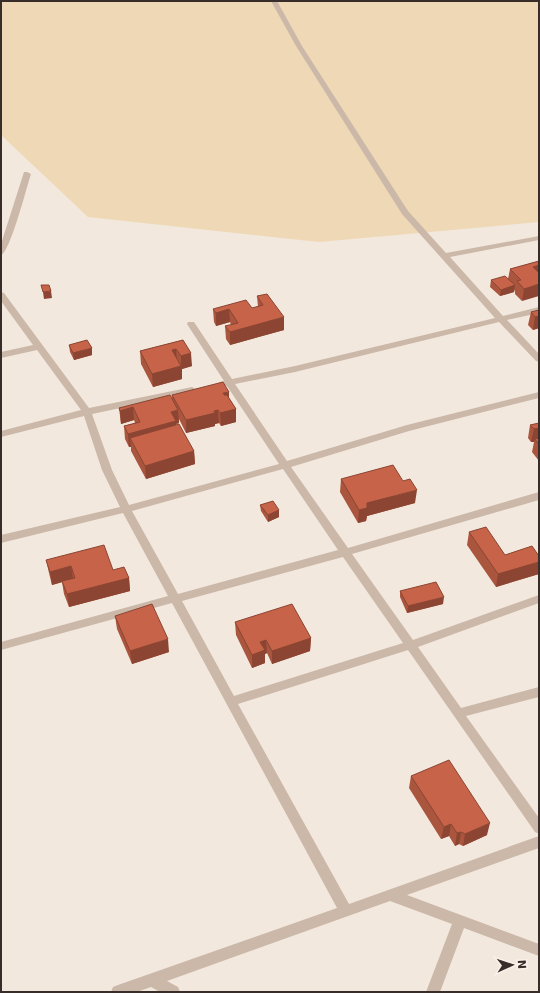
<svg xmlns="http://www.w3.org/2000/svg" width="540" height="993" font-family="'DejaVu Sans',sans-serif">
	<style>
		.sand { fill: #eed8b5 }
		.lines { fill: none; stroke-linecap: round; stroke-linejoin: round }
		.minor { fill: #cbb8a9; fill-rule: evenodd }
		.wall { fill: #aa553e }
		.shaded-wall { fill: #8b4532 }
		.building { fill: #c66348; stroke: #8b4532 }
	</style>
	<rect width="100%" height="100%" fill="#f3e8de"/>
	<path class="sand" d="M1,1H539V222L319,242L88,217L1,135Z"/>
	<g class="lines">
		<path class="minor" d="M271,1H277L302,46L408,211L446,253L539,236V240L450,257L503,316L539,307V313L507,320L539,354V362L536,361L499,322L295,372L235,384L287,461L407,425L539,392V398L409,431L291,467L348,548L539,492V500L352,554L413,640L539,595V603L418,647L461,708L539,687V697L466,716L539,818V834L535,832L408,650L238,704L349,904L539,836V848L407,895L539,944V956L464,928L440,992H426L452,924L390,901L167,981L178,987L180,992H160L151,987L137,992H111L113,987L118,985L337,908L172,603L1,650V642L168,596L123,513L1,543V535L120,507L102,470L84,416L1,437V431L81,410L37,350L1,358V352L33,345L1,301V292L4,293L89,408L192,387L197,390L192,393L92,414L112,470L129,505L279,464L227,386H220L218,384L220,382L224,381L187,324L188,322H194L232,379L295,366L495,318L402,214L296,46ZM283,469L338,550L178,594L132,511ZM343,557L403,643L234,696L182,601Z
			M24,172H27L31,174C27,186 10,253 1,255V244Z"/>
	</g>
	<path class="wall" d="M539,261L522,301L515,294V289L514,292L500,296L490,287L491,280L508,279L510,269Z
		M257,296L284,330L230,345L226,339L225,326L231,325L230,322L216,326L214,322L213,309L252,308L258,307Z
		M539,310V328L533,330L528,325L531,312Z
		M183,340L192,366L182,369V379L153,387L141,364L140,351Z
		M69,345L92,355L74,360L70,352Z
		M172,395L229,398L236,409V422L221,426L219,423L215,424V426L186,433L179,419V423L176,424V425L194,451L195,464L146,479L131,451V447H129L125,439L124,426L135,423L134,420L121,424L119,408L172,398Z
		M539,423V461L532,452L534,442H531L528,438L530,425Z
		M341,479L415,503L367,516L366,521L358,523L340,492Z
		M260,505L279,510V517L268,522L261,511Z
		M469,532L505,555L539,556V574L496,587L467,545Z
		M46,560L113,570L129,578L130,591L69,607L64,594L62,582L52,585L49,573Z
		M400,591L443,604L407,613L400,597Z
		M115,616L169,652L132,664L117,629Z
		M235,622L311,638L310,651L272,664L267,653L265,654V663L252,668L236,635Z
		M411,776L487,835L463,846L459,844L455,846L449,836L441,839L409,788Z"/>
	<path class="shaded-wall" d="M539,265V277L533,267Z
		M539,284V296L522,301L524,289Z
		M515,285L514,292L500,296L501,290Z
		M51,291L52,298L44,299L43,292Z
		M229,309L230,322L216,326V313Z
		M539,316V328L533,330L535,317Z
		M284,317V330L230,345V332Z
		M92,348V355L74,360L73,353Z
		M176,349L177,362L172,350Z
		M191,353L192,366L182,369V379L153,387L152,374L181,366V356Z
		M229,392V405L223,393Z
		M133,407L134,420L121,424L120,411Z
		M236,409V422L221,426L220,413Z
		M178,410L179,423L176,424V434L130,438L131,447H129L128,434L171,412Z
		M218,410L219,423L215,424V426L186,433V420Z
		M539,428V440L535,439L534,442H531L534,429Z
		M194,451L195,464L146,479L145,466Z
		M417,490L415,503L367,516L366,521L358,523L359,510L367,503Z
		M279,510V517L268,522V515Z
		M539,562V574L496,587L498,574Z
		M71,566L73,579L52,585L50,572Z
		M129,578L130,591L69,607L67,594Z
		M444,597L443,604L407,613L408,606Z
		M311,638L310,651L272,664V651Z
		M168,639L169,652L132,664L130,651Z
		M266,640L267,653L265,654V663L252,668V655L260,642Z
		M490,823L487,835L463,846L465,834Z
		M451,824L449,836L441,839L444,827Z
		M461,832L459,844L455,846L457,833Z"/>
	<path class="building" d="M539,261V265L533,267L539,273V284L524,289L517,281L521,280L510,269Z
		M505,276L515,285L501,290L491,280Z
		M41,285H49L51,291L43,292Z
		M267,294L284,317L230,332L225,326L238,323L229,309L216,313L213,309L246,300L252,308L263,305L257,296Z
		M539,310V316L535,317L531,312Z
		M87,340L92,348L73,353L69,345Z
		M183,340L191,353L181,356L176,349L172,350L181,366L152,374L140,351Z
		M223,382L229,392L223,393L224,395H227L236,409L220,413L218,410L214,411L215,413L186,420L172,395Z
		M170,395L178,410L171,412L176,421L128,434L124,426L140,422L133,407L120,411L119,408Z
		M539,423V428L534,429L530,425Z
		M179,424L194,451L145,466L130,438Z
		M539,438V445L535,439Z
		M393,465L403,481L410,479L417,490L367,503V508L359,510L341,479Z
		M273,501L279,510L268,515L260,505Z
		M486,527L505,555L532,546L539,556V562L498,574L469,532Z
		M104,545L113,570L124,567L129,578L67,594L62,581L75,578L71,566L50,572L46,560Z
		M436,582L444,597L408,606L400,591Z
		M152,604L168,639L130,651L115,616Z
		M292,604L311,638L272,651L266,640L260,642L265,650L252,655L235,622Z
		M449,760L490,823L465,834L461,832L457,833L451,824L444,827L411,776Z"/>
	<rect width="540" height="993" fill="none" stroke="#382d29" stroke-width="4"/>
	<g transform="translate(512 965) rotate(87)" stroke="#faf2ea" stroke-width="3" paint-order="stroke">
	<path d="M0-3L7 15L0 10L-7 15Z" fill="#382d29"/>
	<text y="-6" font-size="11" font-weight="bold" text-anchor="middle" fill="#382d29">N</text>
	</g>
</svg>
